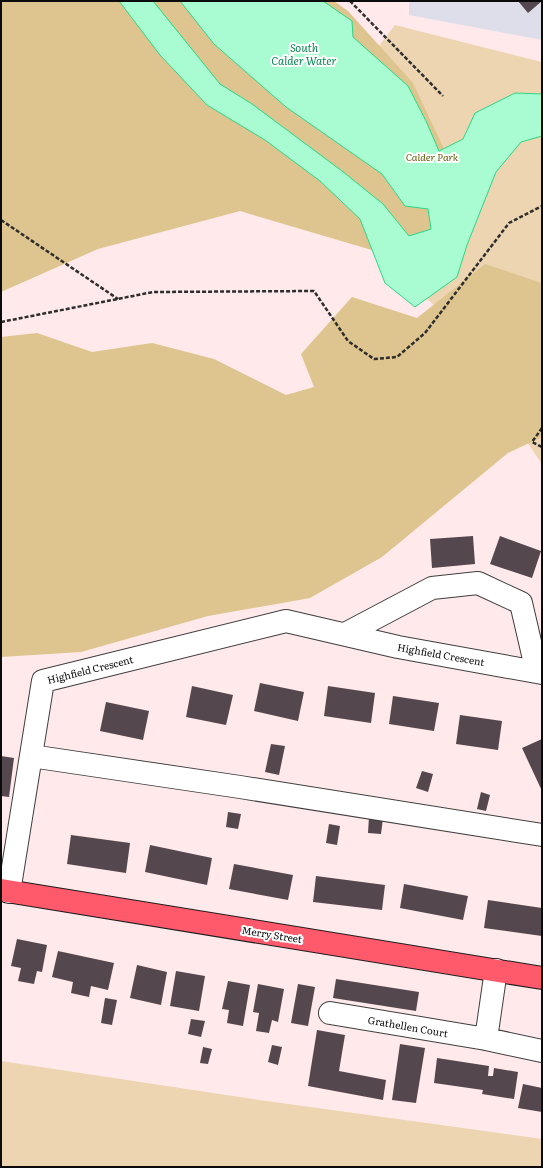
<svg xmlns="http://www.w3.org/2000/svg" width="543" height="1168" font-family="Literata,serif">
	<style>
		.industrial { fill: #dedeeb }
		.green { fill: #ecd5b0 }
		.forest { fill: #dec48e }
		.water { fill: #a9fbd2; stroke: #2bd786 }
		.building { fill: #54474d }
		.lines { fill: none; stroke-linecap: round; stroke-linejoin: round }
		.minor-casing { stroke: #3e3e3e; stroke-width: 24 }
		.major-casing { stroke: #1c1c1c; stroke-width: 24 }
		.path { stroke: #2d2d2d; stroke-width: 2.5; stroke-dasharray: 4 2; stroke-linecap: butt }
		.minor { stroke: #fff; stroke-width: 22 }
		.major { stroke: #ff596c; stroke-width: 22 }
		.labels { text-anchor: middle; dominant-baseline: central; stroke-width: 4; stroke-linejoin: round; paint-order: stroke }
		.park-label { font-size: 10px; font-style: italic; fill: #676017; stroke: #fff }
		.street-label { font-size: 10px; fill: #0b0b0b; stroke: #fff }
		.water-label { font-size: 11px; font-style: italic; fill: #0d8753; stroke: #fff }
	</style>
	<rect width="100%" height="100%" fill="#ffe9ea"/>
	<path class="industrial" d="M409,1H542V40L409,15Z"/>
	<path class="green" d="M395,25L542,62V464L435,306L283,171Z
		M1,1061L259,1100L542,1139V1167H1Z"/>
	<path class="forest" d="M1,1H334L348,11L413,83L461,185L409,261L240,211L98,249L1,292Z
		M485,264L542,283V437L508,453L382,557L310,598L208,616L81,652L1,657V337L37,333L92,352L152,343L214,359L286,395L314,387L301,354L352,297L417,318Z"/>
	<path class="water" d="M119,1H153L220,84L252,104L342,171L383,204L409,236L431,229L428,209L405,206L382,174L286,107L214,44L180,1H323L352,21L353,37L408,86L426,121L439,151L463,139L475,113L515,93L542,94V136L521,142L496,172L467,245L457,277L415,307L385,283L360,219L320,181L265,140L207,105L160,55Z"/>
	<path class="building" d="M518,1H542L528,13Z
		M473,536L475,564L432,568L430,539Z
		M500,536L541,551L532,578L490,564Z
		M260,683L304,692L298,721L254,711Z
		M192,686L233,695L226,725L186,717Z
		M328,686L375,693L371,723L324,716Z
		M393,696L439,703L434,731L389,724Z
		M106,702L149,711L143,740L100,731Z
		M460,715L502,721L498,750L456,744Z
		M542,739V791L522,748Z
		M271,744L285,746L279,775L265,772Z
		M1,756L14,758L9,797L1,796Z
		M422,771L433,774L428,792L416,788Z
		M481,792L490,795L486,811L477,809Z
		M228,812L241,814L238,829L226,827Z
		M369,817L383,818L381,834L368,833Z
		M329,824L340,826L337,845L326,843Z
		M71,835L130,843L126,873L67,864Z
		M150,845L212,858L207,885L145,872Z
		M234,864L293,875L288,900L229,889Z
		M316,876L385,885L382,910L313,902Z
		M404,884L468,896L463,920L400,908Z
		M488,900L542,908V936L484,928Z
		M17,939L47,945L42,972L37,971L34,984L18,981L21,968L11,966Z
		M58,951L114,963L108,990L91,986L89,997L71,993L73,982L52,977Z
		M137,965L167,972L161,1005L130,998Z
		M176,971L205,976L199,1011L170,1006Z
		M336,979L419,992L416,1011L333,998Z
		M228,981L250,985L243,1026L227,1023L229,1010L222,1009Z
		M258,984L284,989L278,1022L272,1020L269,1033L256,1031L259,1013L253,1012Z
		M298,984L315,987L308,1026L291,1023Z
		M105,998L117,1000L112,1025L101,1023Z
		M191,1019L205,1021L201,1037L188,1034Z
		M317,1030L345,1035L339,1071L386,1080L383,1100L308,1086Z
		M400,1044L425,1048L416,1103L392,1100Z
		M272,1045L282,1047L278,1065L268,1062Z
		M203,1047L212,1049L208,1064L200,1063Z
		M437,1058L489,1066L488,1076H493L494,1068L518,1072L514,1099L482,1094L483,1090L434,1083Z
		M523,1084L542,1088V1112L518,1108Z"/>
	<g class="lines">
		<g class="minor-casing">
			<path id="minor" d="M345,634L432,588L478,583L521,603L537,672
				M31,756L240,787L542,835
				M9,892L43,681L286,621L398,647L542,673
				M330,1013L486,1039L542,1051
				M486,1039L496,970"/>
		</g>
		<g class="major-casing">
			<path id="major" d="M1,890L542,978"/>
		</g>
		<path class="path" d="M350,1L443,96
			M1,220L118,299
			M1,322L153,292L314,291L348,341L374,359L397,357L425,333L509,223L542,206
			M542,428L532,442L542,447"/>
		<use href="#minor" class="minor"/>
		<use href="#major" class="major"/>
	</g>
	<g class="labels">
		<g class="park-label">
			<text x="432" y="156">Calder Park</text>
		</g>
		<g class="street-label">
			<text transform="translate(441 654) rotate(10)">Highfield Crescent</text>
			<text transform="translate(90 669) rotate(-14)">Highfield Crescent</text>
			<text transform="translate(272 934) rotate(9)">Merry Street</text>
			<text transform="translate(408 1026) rotate(10)">Grathellen Court</text>
		</g>
		<g class="water-label">
			<text x="304" y="47">South<tspan x="304" dy="13">Calder Water</tspan></text>
		</g>
	</g>
	<rect width="543" height="1168" fill="none" stroke="#0b0b0b" stroke-width="4"/>
</svg>
